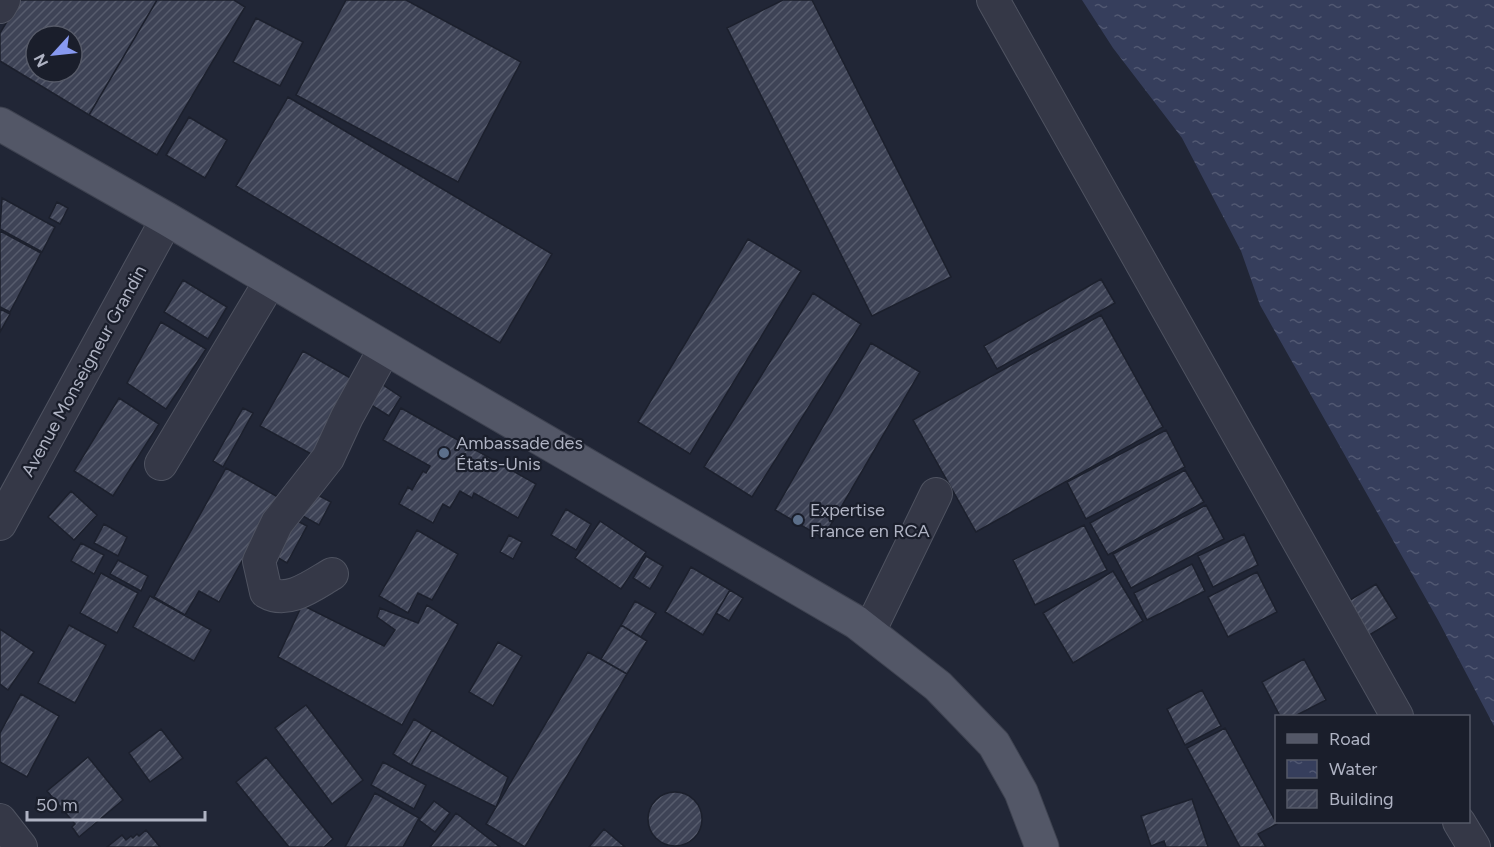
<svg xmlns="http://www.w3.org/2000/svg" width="1494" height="847" font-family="Figtree,sans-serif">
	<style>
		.water { fill: url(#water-ripples) }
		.building { fill: url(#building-hatch); stroke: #1c202d; stroke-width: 1.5; fill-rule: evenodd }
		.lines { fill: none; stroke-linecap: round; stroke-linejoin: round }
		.minor-casing { stroke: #4f5361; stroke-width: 34 }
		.major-casing { stroke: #3e4250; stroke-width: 35 }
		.minor { stroke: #353847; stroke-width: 32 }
		.major { stroke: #535767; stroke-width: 33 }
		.service-dot { fill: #5c6f8a; stroke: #1a1e2b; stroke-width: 2 }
		.labels { text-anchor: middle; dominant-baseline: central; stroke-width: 4.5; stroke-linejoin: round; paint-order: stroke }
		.street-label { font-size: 18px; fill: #afb3c3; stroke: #1a1e2b }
		.poi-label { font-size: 18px; fill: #afb3c3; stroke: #1a1e2b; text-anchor: start }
	</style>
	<defs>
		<pattern id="water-ripples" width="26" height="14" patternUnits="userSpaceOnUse" patternTransform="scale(1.5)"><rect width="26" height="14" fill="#363e5c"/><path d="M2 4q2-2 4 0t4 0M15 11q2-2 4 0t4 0" fill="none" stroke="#515872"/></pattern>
		<pattern id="building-hatch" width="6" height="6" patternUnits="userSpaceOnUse" patternTransform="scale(1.5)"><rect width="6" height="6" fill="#3e4356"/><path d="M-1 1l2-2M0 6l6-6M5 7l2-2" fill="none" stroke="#575c6d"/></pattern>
	</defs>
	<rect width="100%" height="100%" fill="#212636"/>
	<path class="water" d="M1082,0H1494V726L1438,620L1260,305L1241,251L1182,138L1113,48Z"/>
	<path class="building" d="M20,0H157L89,115L0,61V33ZM36,36H72V72H36Z
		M157,0H234L245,7L157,155L89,115Z
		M346,0H406L521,62L458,182L296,95Z
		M783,0H812L951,277L872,316L727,28Z
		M256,18L303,42L280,86L233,62Z
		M288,97L552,254L500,343L236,186Z
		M189,117L227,140L205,178L166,155Z
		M2,198L55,227L42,252L0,229Z
		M57,202L68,208L60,224L49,218Z
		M0,231L41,253L10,312L0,307Z
		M748,239L801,271L690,454L638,422Z
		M1101,279L1115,303L997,369L984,346Z
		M183,280L227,307L208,339L164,312Z
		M813,293L861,324L752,497L704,467Z
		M0,309L10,314L0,332Z
		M1101,315L1163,427L976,532L913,420Z
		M161,322L206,349L166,409L127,383Z
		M871,343L920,372L823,538L775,510Z
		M303,351L354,380L313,455L260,426Z
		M380,383L401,397L389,416L368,403Z
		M119,398L159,424L113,496L74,471Z
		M243,408L253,413L223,467L213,461Z
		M401,408L536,484L518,518L474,493L472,498L460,491L450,508L443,504L433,523L399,504L408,487L412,490L423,471L426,473L430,466L383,440Z
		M1166,430L1185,467L1086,519L1067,482Z
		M226,468L278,497L219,602L199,591L185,615L154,597Z
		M1185,470L1204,502L1108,555L1090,523Z
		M71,491L97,515L74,540L48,517Z
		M314,493L331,502L319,525L301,515Z
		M1206,505L1224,539L1131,588L1113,554Z
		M566,509L591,524L576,550L551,535Z
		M288,516L307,526L287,563L268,552Z
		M600,521L646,552L621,589L575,558Z
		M104,524L127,537L118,556L94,543Z
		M1084,525L1107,570L1035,605L1013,560Z
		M417,530L458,554L432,600L418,593L408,613L379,596Z
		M1244,534L1258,565L1213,587L1198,556Z
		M509,535L522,542L513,559L500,552Z
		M81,543L104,555L94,574L71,561Z
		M646,556L663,566L650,589L633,578Z
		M118,560L148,576L141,591L110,574Z
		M1192,564L1205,591L1147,620L1134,593Z
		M691,567L730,590L703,635L665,612Z
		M1113,571L1143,621L1073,663L1043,613Z
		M1257,572L1277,612L1228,637L1208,597Z
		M101,573L138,593L117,633L80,613Z
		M1376,584L1397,618L1363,639L1342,605Z
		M730,590L743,598L729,621L716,613Z
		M150,596L211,630L194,661L133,627Z
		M635,601L656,613L641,637L621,625Z
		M302,605L384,646L395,630L377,617L380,608L418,623L427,605L458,624L402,725L278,657Z
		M69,625L106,645L75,703L38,683Z
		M621,625L647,641L627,674L601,659Z
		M0,629L34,652L8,690L0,684Z
		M498,642L522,656L493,706L469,692Z
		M588,652L627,674L525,847L486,824Z
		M1304,659L1326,700L1295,716H1280L1262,682Z
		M1202,690L1221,726L1185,745L1167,709Z
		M21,694L59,716L27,777L0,762V733Z
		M306,705L363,780L332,804L275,728Z
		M414,719L432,730L411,765L393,754Z
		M1225,728L1277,824L1258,834L1266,847H1240L1187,748Z
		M161,729L183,758L150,782L129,753Z
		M432,730L508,777L496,807L411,765Z
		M88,757L123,800L79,837L72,827L75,824L47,791Z
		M266,757L333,839L324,847H289L236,782Z
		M383,762L426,785L414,809L371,785Z
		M648 819a27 27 0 1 1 54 0a27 27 0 1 1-54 0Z
		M375,793L419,818L403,847H345Z
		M1192,799L1208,847H1166L1164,841L1151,846L1141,816Z
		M434,801L450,813L435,832L419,820Z
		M456,813L500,847H430Z
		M604,829L625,847H589Z
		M146,830L160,847H107L122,835L126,840L131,836L133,838L137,834L139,836Z"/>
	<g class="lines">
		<g class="minor-casing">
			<path id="minor" d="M993,0L1397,716
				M0,7L4,0
				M161,464L271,280
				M0,524L167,219
				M332,574C313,585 288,605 266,592L259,561L277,523L328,458L347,417L385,348
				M869,632L936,494
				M0,820L21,847
				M1459,822L1474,847"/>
		</g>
		<g class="major-casing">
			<path id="major" d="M0,124L167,219L433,376L856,622L938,686L994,744L1021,792L1042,847"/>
		</g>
		<use href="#minor" class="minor"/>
		<use href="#major" class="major"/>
	</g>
	<g class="service-dot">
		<circle cx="444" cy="453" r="6"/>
		<circle cx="798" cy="520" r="6"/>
	</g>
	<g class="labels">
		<g class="street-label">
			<text transform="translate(84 371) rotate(-61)">Avenue Monseigneur Grandin</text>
		</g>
		<g class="poi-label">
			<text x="456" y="443">Ambassade des<tspan x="456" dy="21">États-Unis</tspan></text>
			<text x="810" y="510">Expertise<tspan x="810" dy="21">France en RCA</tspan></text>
		</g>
	</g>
	<rect x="1275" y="715" width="195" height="108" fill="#1a1e2b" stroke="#565a68" stroke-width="1.5"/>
	<rect x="1287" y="734" width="30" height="9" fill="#535767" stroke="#565a68" stroke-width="1.5"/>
	<text x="1329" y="745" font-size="18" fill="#afb3c3">Road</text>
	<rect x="1287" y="760" width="30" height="18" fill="url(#water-ripples)" stroke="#565a68" stroke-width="1.5"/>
	<text x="1329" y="775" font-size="18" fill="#afb3c3">Water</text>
	<rect x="1287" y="790" width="30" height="18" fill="url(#building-hatch)" stroke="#565a68" stroke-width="1.5"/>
	<text x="1329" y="805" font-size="18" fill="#afb3c3">Building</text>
	<g transform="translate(54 54) rotate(243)"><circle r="28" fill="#1a1e2b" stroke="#565a68" stroke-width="1.5"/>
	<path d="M0-4.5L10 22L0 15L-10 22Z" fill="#8799f0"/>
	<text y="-9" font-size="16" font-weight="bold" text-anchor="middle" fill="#afb3c3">N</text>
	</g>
	<path d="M27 811v9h178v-9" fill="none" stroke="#afb3c3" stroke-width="3"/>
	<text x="36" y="811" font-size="18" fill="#afb3c3" stroke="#1a1e2b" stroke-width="4.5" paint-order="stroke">50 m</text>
</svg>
